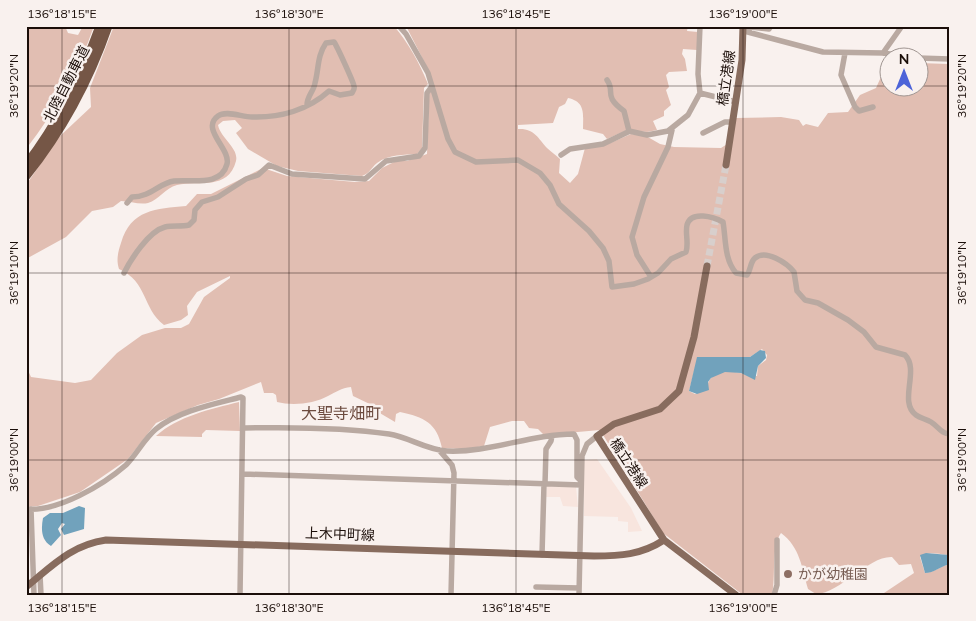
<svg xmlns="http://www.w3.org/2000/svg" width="976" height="621" font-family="Mulish,'Noto Sans JP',sans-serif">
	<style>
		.built { fill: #f8e5de }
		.green { fill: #e1beb2; fill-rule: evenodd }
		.water { fill: #71a2bc }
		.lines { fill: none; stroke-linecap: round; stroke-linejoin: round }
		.major-tunnel { stroke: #d8cfcc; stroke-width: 7; stroke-dasharray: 7 3.5; stroke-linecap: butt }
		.minor { stroke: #b9a9a1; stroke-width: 5.5 }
		.major { stroke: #886c5e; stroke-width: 7 }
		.highway { stroke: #755646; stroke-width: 9 }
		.ticks { fill: none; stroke: #1b0e09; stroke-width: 1; stroke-opacity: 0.45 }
		.education-dot { fill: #8d6e63; stroke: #f9f1ee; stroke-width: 2 }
		.labels { text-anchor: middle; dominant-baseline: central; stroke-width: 5; stroke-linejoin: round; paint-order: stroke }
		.street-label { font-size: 14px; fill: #1b0e09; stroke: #f9f1ee }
		.education-label { font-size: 14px; fill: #785e54; stroke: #f9f1ee; text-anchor: start }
		.quarter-label { font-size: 16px; fill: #6c4b3f; stroke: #f9f1ee }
		.neatline { fill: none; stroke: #1b0e09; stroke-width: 2 }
		.ticks-label { font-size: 12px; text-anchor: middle; fill: #1b0e09 }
	</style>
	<rect width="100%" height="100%" fill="#f9f1ee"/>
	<path class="built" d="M597,459L631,508L642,531L628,532V522L618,521V517L584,516V460Z
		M547,486L576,487L578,507L563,506L560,497H546Z"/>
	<path class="green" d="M26,26H65L68,33L78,35L83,26H94C78,72 56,110 26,149Z
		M114,26H394C409,44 419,62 428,84L424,88L422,148L417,154C404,155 389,154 377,163C371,168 370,173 362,176L298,171L277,166L248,149L236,133L242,128L235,120L223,121L218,125C221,139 239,148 236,161C228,191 199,180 177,185C165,188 159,200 148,203C140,205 129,201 121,201L113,207L92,211L66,237L26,259V185L59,137L91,107L90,88Z
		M406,26H688L687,31L698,32L697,50L683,49L682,54L685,59L687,71L669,72L666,75L669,87L666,90L671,105L664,111V116L653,121L657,130L647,132L627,130L607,139L603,134L583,129C583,114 586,102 568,98L565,104L559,107L553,123L518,125V129C534,128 538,138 547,148C551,152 556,155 560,159L559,173L570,183L578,174L585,148L608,144L631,134L646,136L660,144L674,147L721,148L732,141L736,118L781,117L799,120L803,126L806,124L818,127L828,113L848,112L860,95L876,88L885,68L888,67V88H918L919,63L948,64L950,72V558L947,555C938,554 926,551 920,557L925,573C935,572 941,566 950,564V595H881L914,573L911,564L899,565L892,557C868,556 841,593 816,594L808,589C802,568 800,547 781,533C771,546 776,577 772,595H743L663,533L600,430L544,435L538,429L529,428L524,421H512L490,427L484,446L464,449L442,448C437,423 424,417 400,412L396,414L395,422L378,412L376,407L353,396L351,387C341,388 336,392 328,396C314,404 292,406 277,402L276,395L273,393H264L261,382L219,399L198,405L156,423L128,459L80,492L38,506L26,507V366L31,377L75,383L91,380L117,353L142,335L165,328H181L189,324L204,297L230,278V276L197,292L187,306L188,315L181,320L164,325C142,308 148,282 119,269C116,260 118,252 121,243C131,209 156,209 186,206L197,194H211L263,168L287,176L355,182L369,181L382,168L396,161H407L427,154L430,73ZM762,349L767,355L766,360L758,366L757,376C743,375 718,364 709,381C706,387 703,392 695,394L689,391L698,357H750Z
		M239,402L240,431L206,430L202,434V437L156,436C178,416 211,409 239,402Z"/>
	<path class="water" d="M760,350L765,351L766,358L758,366L755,380L741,373L725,372L711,378L708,382L709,390L697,394L689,391L697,357H750Z
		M79,506L85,508L84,529L64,535L61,529L65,524L62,523L58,529L61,535L51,546C41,540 41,529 43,518L50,513H63Z
		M926,553L949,555L950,564C941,566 934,573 925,573L920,555Z"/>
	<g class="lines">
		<path class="major-tunnel" d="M707,266L726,165"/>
		<path class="minor" d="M399,26L406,34L428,73L448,139L455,152L476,162L518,160L540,173L550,185L559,204L589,231L603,248L609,261L612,287L634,284L648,279L658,273L671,259L686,252C689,243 685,234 687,225C691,210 714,217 723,222C726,239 724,259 736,273L747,275C751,270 750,262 755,258C766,249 787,263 794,272L797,291L805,300L818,303L848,320L864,332L876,347L905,355C920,370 898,402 916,415C920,418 926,419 931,422C938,426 941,434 950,434
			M744,31L823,52L883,53L917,58
			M748,31L751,27L769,29L771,26
			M845,53L841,75L855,107L859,111L873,107
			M883,53L902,26
			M918,58L950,59
			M607,80C616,92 602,95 624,111L629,131L647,135L668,131L688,115L700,93L698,74L700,26
			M700,93L736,102
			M703,133L725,122H733
			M561,155L570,149L603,144L630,131
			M127,203L132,197C151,197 159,183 174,181C192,179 221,187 227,164C231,149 200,129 218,116C226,110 242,117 252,117C280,118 308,110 329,91L340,95L352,93C353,91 355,89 354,86C353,81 336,44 334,42L326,43C317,56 319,68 315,83C314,91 307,96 307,105
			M124,273C131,259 149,231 165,227C173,225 181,227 189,225L194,220L195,210L202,202L218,197L246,179L258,175L269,165L292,174L365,179L386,161L419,156L425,148L427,93L432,86
			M651,277L637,255L632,237L644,197L668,147L672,130
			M245,428C292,427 341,427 389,434C409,437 426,450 447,451C489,453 531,434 574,434L577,440V477L581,481
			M439,450L452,465L454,473L451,595
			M244,474L581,485
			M545,484L546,449L551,441L552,436
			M26,509C58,512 103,485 126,465C137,454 144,439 156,429C178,411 214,404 241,397L243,398L240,595
			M31,509L34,595
			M542,555L544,484
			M40,575L41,595
			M536,587L579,588
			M579,595L582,456L587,444L597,436
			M774,595L777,585V540"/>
		<path class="major" d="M726,165L742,60L743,26
			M707,266L694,337L679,391L660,409L614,424L597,436L664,540L736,595
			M26,587C52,566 71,545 106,540L594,556C620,556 641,555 664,540"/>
		<path class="highway" d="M26,165C58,123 82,76 100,26
			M26,176C62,131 89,81 108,26"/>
	</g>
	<path class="ticks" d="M62,26V595M289,26V595M516,26V595M743,26V595M26,86H888M918,86H950M26,273H950M26,460H950"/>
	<circle class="education-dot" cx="788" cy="574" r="5"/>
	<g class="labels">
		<g class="street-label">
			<text transform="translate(726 78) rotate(-82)">橋立港線</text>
			<text transform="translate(66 84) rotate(-63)">北陸自動車道</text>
			<text transform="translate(629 463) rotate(57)">橋立港線</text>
			<text transform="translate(340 534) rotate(2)">上木中町線</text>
		</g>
		<g class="education-label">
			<text x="798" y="574">かが幼稚園</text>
		</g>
		<g class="quarter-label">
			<text x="341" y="413">大聖寺畑町</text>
		</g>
	</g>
	<rect width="976" height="621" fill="none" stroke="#f9f1ee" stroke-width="55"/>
	<g transform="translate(904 72)"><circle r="24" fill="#f9f1ee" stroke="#a09692"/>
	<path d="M0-4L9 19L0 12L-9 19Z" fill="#4d63d8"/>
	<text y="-8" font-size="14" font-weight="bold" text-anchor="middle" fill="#1b0e09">N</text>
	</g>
	<rect x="28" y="28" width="920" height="566" class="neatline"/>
	<g class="ticks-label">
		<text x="62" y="18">136°18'15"E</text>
		<text x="289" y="18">136°18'30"E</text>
		<text x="516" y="18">136°18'45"E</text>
		<text x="743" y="18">136°19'00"E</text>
		<text transform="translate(14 86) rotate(-90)" y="4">36°19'20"N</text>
		<text transform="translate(962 86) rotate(-90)" y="4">36°19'20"N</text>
		<text transform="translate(14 273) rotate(-90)" y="4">36°19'10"N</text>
		<text transform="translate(962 273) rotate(-90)" y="4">36°19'10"N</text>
		<text transform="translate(14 460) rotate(-90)" y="4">36°19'00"N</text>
		<text transform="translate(962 460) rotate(-90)" y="4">36°19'00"N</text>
		<text x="62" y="612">136°18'15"E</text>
		<text x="289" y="612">136°18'30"E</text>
		<text x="516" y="612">136°18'45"E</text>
		<text x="743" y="612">136°19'00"E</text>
	</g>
</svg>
